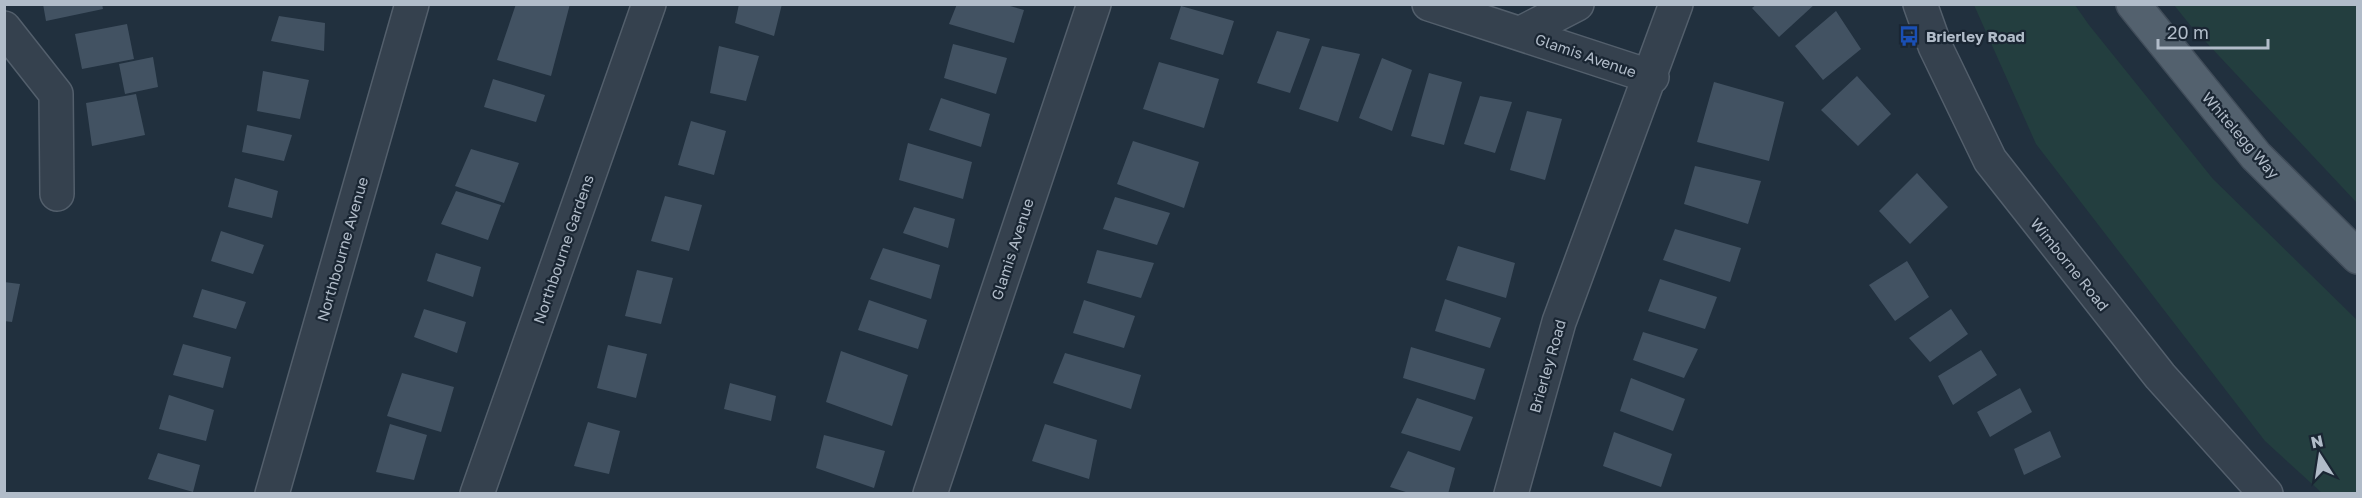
<svg xmlns="http://www.w3.org/2000/svg" width="2362" height="498" font-family="'Golos Text',sans-serif">
	<style>
		.green { fill: #233e3f }
		.building { fill: #425262 }
		.lines { fill: none; stroke-linecap: round; stroke-linejoin: round }
		.minor-casing { stroke: #535f6c; stroke-width: 36 }
		.major-casing { stroke: #414d5a; stroke-width: 36 }
		.minor { stroke: #35414e; stroke-width: 33 }
		.major { stroke: #53616e; stroke-width: 33 }
		.labels { text-anchor: middle; dominant-baseline: central; stroke-width: 4.5; stroke-linejoin: round; paint-order: stroke }
		.poi-label { font-size: 15px; font-weight: bold; fill: #b1bcc9; stroke: #1a2633; text-anchor: start }
		.street-label { font-size: 15px; fill: #b1bcc9; stroke: #1a2633 }
	</style>
	<rect width="100%" height="100%" fill="#21303e"/>
	<path class="green" d="M1974,5H2075L2089,25L2213,179L2357,320V493H2322L2265,441L2036,144Z
		M2174,5H2357V203L2190,25Z"/>
	<path class="building" d="M43,4H102L103,9L46,21Z
		M516,4H570L551,76L497,60Z
		M739,4H782L774,36L735,23Z
		M957,4H1003L1024,10L1014,43L949,24Z
		M1757,4H1815L1779,37L1752,8Z
		M1181,6L1234,21L1223,55L1170,39Z
		M1836,11L1861,49L1823,80L1795,46Z
		M279,16L325,23L324,51L271,41Z
		M127,24L134,59L82,69L75,34Z
		M1277,31L1310,39L1290,93L1257,83Z
		M953,44L1007,58L996,94L944,78Z
		M719,46L759,56L746,101L710,93Z
		M1322,46L1360,54L1338,122L1299,109Z
		M153,57L158,87L125,94L119,64Z
		M1382,58L1412,70L1392,131L1359,118Z
		M1159,62L1219,79L1204,128L1143,109Z
		M263,71L309,80L300,119L257,111Z
		M1429,73L1462,82L1444,145L1411,136Z
		M1857,76L1891,114L1858,146L1821,110Z
		M493,79L545,95L536,122L484,107Z
		M1714,82L1784,102L1769,161L1697,142Z
		M136,94L145,135L92,146L86,103Z
		M1480,96L1512,102L1495,153L1464,144Z
		M941,98L990,114L981,147L929,130Z
		M1527,111L1562,119L1545,180L1510,170Z
		M691,121L726,131L714,175L678,165Z
		M247,125L292,135L284,161L242,152Z
		M1133,141L1199,162L1184,208L1117,184Z
		M908,143L972,162L963,199L899,180Z
		M471,149L519,163L504,203L455,186Z
		M1695,166L1761,181L1748,224L1684,204Z
		M1917,173L1948,207L1910,244L1879,211Z
		M235,178L278,191L272,218L228,207Z
		M456,191L501,205L488,240L441,224Z
		M665,196L702,205L689,251L651,241Z
		M1115,197L1170,213L1157,245L1103,229Z
		M914,207L955,219L948,248L903,233Z
		M1675,229L1741,248L1730,282L1663,260Z
		M221,231L264,245L253,274L211,261Z
		M1458,246L1515,263L1506,298L1446,280Z
		M883,248L940,265L931,299L870,279Z
		M1097,250L1154,263L1141,298L1087,283Z
		M436,253L481,267L473,297L427,281Z
		M1907,261L1929,297L1895,321L1869,285Z
		M637,270L673,278L661,324L625,316Z
		M1660,279L1717,297L1705,329L1648,311Z
		M4,282L20,284L12,322L4,321Z
		M202,289L246,302L236,329L193,317Z
		M1445,299L1501,318L1490,348L1435,331Z
		M869,300L927,320L918,349L858,330Z
		M1084,300L1135,316L1124,348L1073,333Z
		M424,309L466,322L457,353L414,337Z
		M1951,309L1968,334L1930,362L1909,338Z
		M1643,332L1698,349L1684,378L1633,360Z
		M183,344L231,357L223,388L173,375Z
		M608,345L647,354L636,398L597,388Z
		M1411,347L1485,369L1475,400L1403,378Z
		M1981,350L1997,375L1953,405L1938,376Z
		M841,351L908,375L892,426L826,402Z
		M1065,353L1141,375L1131,409L1053,383Z
		M402,373L454,387L441,432L387,416Z
		M1631,378L1685,399L1673,431L1620,411Z
		M730,383L776,396L771,421L724,409Z
		M2020,388L2032,412L1990,437L1977,412Z
		M169,395L214,410L206,441L159,429Z
		M1417,398L1473,417L1460,451L1401,433Z
		M588,422L620,431L609,474L574,466Z
		M390,424L427,435L414,480L376,472Z
		M1045,424L1097,440L1089,479L1032,461Z
		M2050,431L2061,457L2024,475L2014,449Z
		M1614,432L1672,454L1661,487L1603,466Z
		M824,435L885,451L874,488L816,468Z
		M1408,451L1455,468L1448,494H1412L1390,487Z
		M158,453L200,465L193,492L148,479Z"/>
	<g class="lines">
		<g class="minor-casing">
			<path id="minor" d="M1429,4L1652,77
				M1920,4L1935,46L1990,160L2160,376L2266,494
				M4,28L56,94L57,194
				M1521,33L1577,4
				M272,494L412,4
				M477,494L649,4
				M930,494L1094,4
				M1511,494L1559,322L1676,4"/>
		</g>
		<g class="major-casing">
			<path id="major" d="M2133,4L2256,156L2358,257"/>
		</g>
		<use href="#minor" class="minor"/>
		<use href="#major" class="major"/>
	</g>
	<defs>
		<g id="bus-bare" transform="scale(1.62)"><path d="M-5-6H5V4H4V6H2V4H-2V6H-4V4H-5ZM-3.5-4V0h7V-4ZM-3.5 1.2v1.5H-2V1.2ZM2 1.2v1.5H3.5V1.2Z" fill="#1a4fb4" stroke="#1a2633" stroke-width="2.5" paint-order="stroke"/></g>
	</defs>
	<g fill-rule="evenodd">
		<use href="#bus-bare" x="1909" y="36"/>
	</g>
	<g class="labels">
		<g class="poi-label">
			<text x="1926" y="36">Brierley Road</text>
		</g>
		<g class="street-label">
			<text transform="translate(1586 55) rotate(19)">Glamis Avenue</text>
			<text transform="translate(2241 135) rotate(49)">Whitelegg Way</text>
			<text transform="translate(342 249) rotate(-74)">Northbourne Avenue</text>
			<text transform="translate(563 249) rotate(-71)">Northbourne Gardens</text>
			<text transform="translate(1012 249) rotate(-72)">Glamis Avenue</text>
			<text transform="translate(2070 264) rotate(51)">Wimborne Road</text>
			<text transform="translate(1547 366) rotate(-74)">Brierley Road</text>
		</g>
	</g>
	<rect width="2362" height="498" fill="none" stroke="#b1bcc9" stroke-width="12"/>
	<g transform="translate(2320 456) rotate(348)" stroke="#1a2633" stroke-width="4.5" paint-order="stroke">
	<path d="M0-4.5L10 22L0 15L-10 22Z" fill="#b1bcc9"/>
	<text y="-9" font-size="16" font-weight="bold" text-anchor="middle" fill="#b1bcc9">N</text>
	</g>
	<path d="M2158 39v9h110v-9" fill="none" stroke="#b1bcc9" stroke-width="3"/>
	<text x="2167" y="39" font-size="18" fill="#b1bcc9" stroke="#1a2633" stroke-width="4.5" paint-order="stroke">20 m</text>
</svg>
